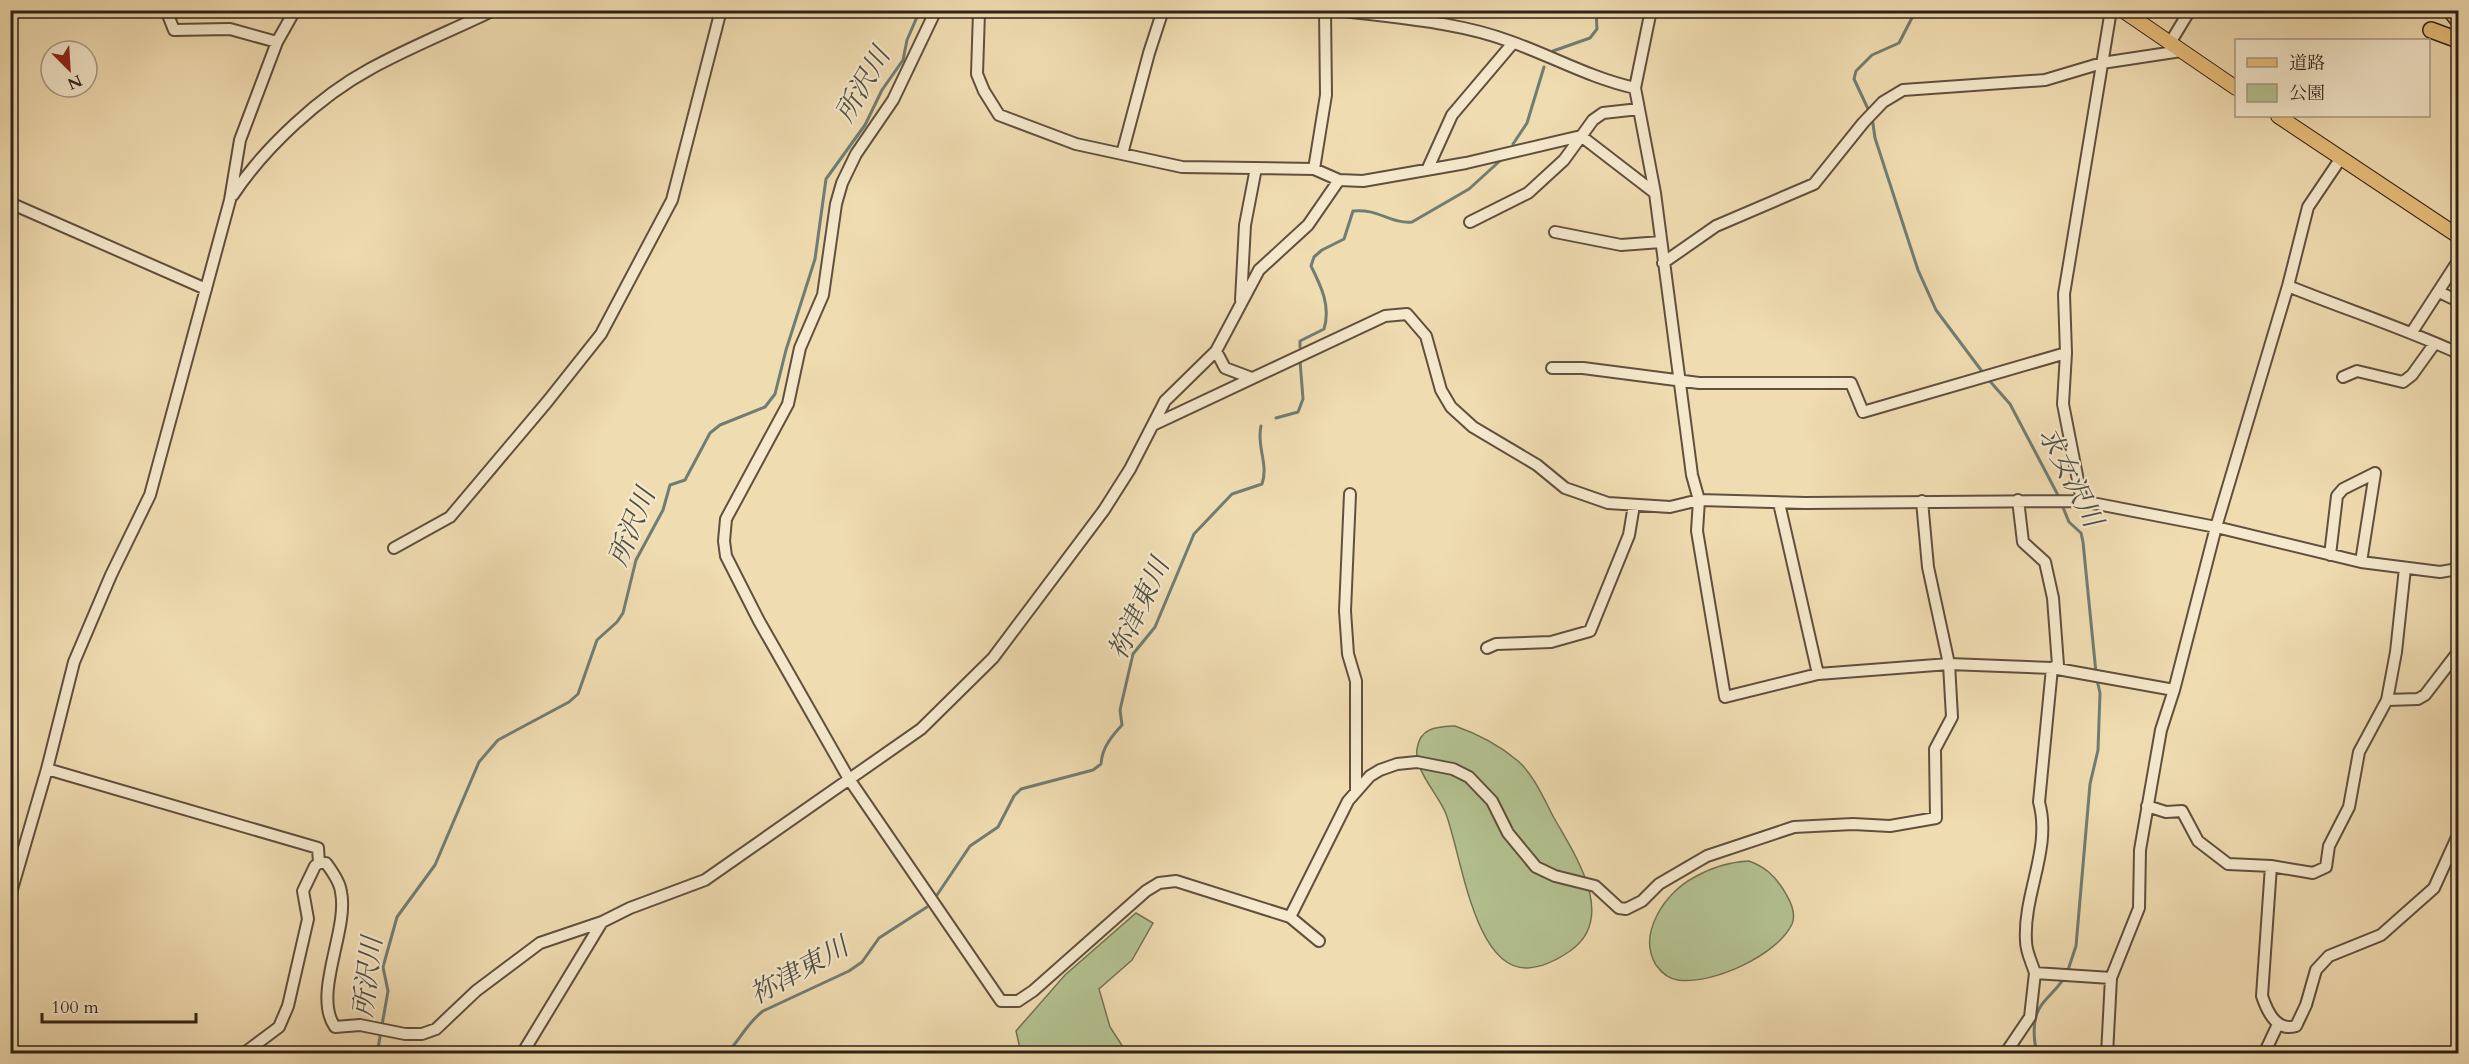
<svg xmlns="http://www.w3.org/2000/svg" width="2469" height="1064" font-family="Cardo,'Noto Serif JP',serif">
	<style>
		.green { fill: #b4c291; stroke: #727254; stroke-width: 1.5 }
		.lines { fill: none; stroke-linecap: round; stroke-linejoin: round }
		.stream { stroke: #707d74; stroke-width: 3 }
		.minor-casing { stroke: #60503e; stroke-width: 14 }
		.major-casing { stroke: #302117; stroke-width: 16 }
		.highway-casing { stroke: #302117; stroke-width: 18 }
		.minor { stroke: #f5e8cc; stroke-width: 10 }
		.major { stroke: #e8be78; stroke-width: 14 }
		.highway { stroke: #e8be78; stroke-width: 15 }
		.labels { text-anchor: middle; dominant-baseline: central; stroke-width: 4.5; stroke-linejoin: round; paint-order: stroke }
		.water-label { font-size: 27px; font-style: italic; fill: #504f46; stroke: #f5e8cc }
	</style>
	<rect width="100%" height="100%" fill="#f0dcb1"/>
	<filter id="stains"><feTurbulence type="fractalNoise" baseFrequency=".00333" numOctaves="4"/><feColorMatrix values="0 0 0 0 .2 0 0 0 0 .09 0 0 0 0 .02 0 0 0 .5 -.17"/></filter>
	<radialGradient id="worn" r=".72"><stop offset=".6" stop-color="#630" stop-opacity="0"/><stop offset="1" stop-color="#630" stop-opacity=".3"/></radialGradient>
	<path class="green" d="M1455,726C1478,734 1498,744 1518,761C1534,775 1544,799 1554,818C1575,855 1618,918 1570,951C1557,960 1544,967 1528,968C1474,971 1461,853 1446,814C1439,795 1414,771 1417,749C1420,727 1437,727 1455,726Z
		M1749,861C1765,867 1774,875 1783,889C1789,899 1797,912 1792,924C1777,956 1711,985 1678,980C1669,979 1661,972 1656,965C1637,934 1665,893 1693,878C1710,868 1729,862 1749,861Z
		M1136,913L1153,923L1132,960L1099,989L1110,1027L1127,1053H1021L1016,1031L1065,975Z"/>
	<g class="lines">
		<path class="stream" d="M1553,51L1590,38L1597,29L1596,10
			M1869,111L1854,79L1856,71L1872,55L1899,43L1916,10
			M1872,117L1875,138L1918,270L1936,310L1984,374
			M1513,144L1527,123L1544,67
			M1300,347V341L1324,329C1331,306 1321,286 1311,266L1314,257L1322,250L1344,239L1353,211C1377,208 1391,224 1412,222L1469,189L1502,159
			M1988,379L2010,404L2060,499
			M1276,418L1298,412L1303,399L1300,361
			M2062,505L2069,522L2081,533L2083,542L2096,673
			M937,895L970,846L998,827L1014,796L1021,789L1093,770L1101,764C1102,748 1111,737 1122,725L1120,710L1133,654L1155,627L1194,534L1232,494L1262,484C1269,464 1256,446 1261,426
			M2067,973L2076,946L2090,784L2098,750L2100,693L2097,680
			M377,1054L388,991L383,967L397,917L435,865L479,762L498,740L569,702L578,694L597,640L617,622L623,613L636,560L663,510L670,485L685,480L710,433L720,425L765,407L775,394L786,350L815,259L826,179L865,125L882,90L903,60L907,40L920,10
			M726,1054C740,1040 747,1023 763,1011L849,971L862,962L879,938L927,907
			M2037,1054C2034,1041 2032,1022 2039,1009C2045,998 2057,990 2064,978"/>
		<g class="minor-casing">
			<path id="minor" d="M166,10L174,30L230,29L277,42
				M936,10L893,100L856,154L842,183L836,204L823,295L800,348L788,404L726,519L724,541L726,556L759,621L849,779L1001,1001H1018L1033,991L1146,891L1159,883L1176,881L1290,917L1319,941
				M971,10H989
				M1337,10C1394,18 1455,21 1509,41C1552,56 1590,78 1635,88
				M1651,10L1635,88L1655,193L1692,475L1699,500L1697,531L1725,697L1818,674L1949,664L2052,668L2174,690
				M979,12L977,74L984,91L999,115L1076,144L1182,167L1314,169L1339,180L1363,181L1466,163L1581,136L1655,193
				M2170,43L2190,10
				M1122,154L1149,53L1163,10
				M1428,168L1452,115L1513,43
				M1314,169L1326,95L1325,10
				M233,195C265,147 320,96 370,69C410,47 453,30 494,10
				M10,203L206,289
				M1470,222L1528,193L1564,160L1593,120L1603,113L1639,109
				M1555,232L1621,245L1661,242
				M1663,263L1716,226L1814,184L1863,123L1883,102L1903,90L2045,80L2102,63L2181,51
				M2288,286C2345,309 2403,328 2458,353
				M2439,292L2458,301
				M1241,300L1245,225L1256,168
				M2412,332L2458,261
				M1216,351L1225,368L1249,377
				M1552,368H1583L1699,383H1851L1863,412L2066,353
				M2343,377L2357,371L2403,382L2412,375L2435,343
				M1153,425L1385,316L1407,314L1426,336L1441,390L1451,407L1473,427L1537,465L1565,488L1608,503L1670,507L1699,500L1805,503L2082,501L2216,527L2361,562L2440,572L2458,569
				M1350,494L1345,611L1348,654L1356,681V792
				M2018,500L2023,542L2045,562L2053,598L2058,665L2052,668L2039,802C2052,849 2023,894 2026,941C2026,952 2032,963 2035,973L2111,978
				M2082,501L2063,404L2066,353L2064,294L2111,10
				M1779,503L1818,674
				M394,548L450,517L547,402L601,334L672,200L721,10
				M2330,555L2337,496L2343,489L2375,473
				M2361,562L2375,473
				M1487,648L1496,644L1551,642L1590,631L1629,535L1634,505
				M2387,700L2418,699L2425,695L2458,652
				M47,769L318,848L319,863L315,866L303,891L308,919L288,1006L279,1027L243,1054
				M2147,806L2166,812L2182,811L2198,841L2228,864L2271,866L2262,996C2267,1011 2276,1032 2296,1026L2306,1005L2316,970L2329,956L2381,935L2434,888L2458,835
				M319,863H326C332,871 340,882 341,892C349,930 312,994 335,1027L360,1025L405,1034H422L436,1029L476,991L540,943L602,922L630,908L705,880L921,729L993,658L1104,510L1130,469L1165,401L1216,351L1259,270L1308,225L1339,180
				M2271,866L2313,873L2326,867L2329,846L2349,807L2359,752L2387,700L2396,652L2405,568
				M10,896L47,769L74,662L111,575L150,495L230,200L240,140L277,42L295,10
				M1290,917L1348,801L1370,776L1380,770L1397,764L1417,762L1453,769L1469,777L1492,801L1508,833L1536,867L1555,876L1595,886L1619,908L1626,909L1642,901L1659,884L1707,856L1794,827L1853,824L1890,826L1936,818L1935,749L1952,717L1949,664L1928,567L1922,501
				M522,1054L602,922
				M2005,1054L2030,1017L2035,973
				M2107,1054L2111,978L2139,908L2140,850L2161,730L2174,690L2216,527L2288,286L2308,207L2341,158
				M2264,1054L2278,1024"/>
		</g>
		<g class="major-casing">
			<path id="major" d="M2122,10L2236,88
				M2278,116L2458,236"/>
		</g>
		<g class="highway-casing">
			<path id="highway" d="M2450,10L2458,20
				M2431,30L2458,40"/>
		</g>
		<use href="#minor" class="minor"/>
		<use href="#major" class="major"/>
		<use href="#highway" class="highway"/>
	</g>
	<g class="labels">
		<g class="water-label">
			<text transform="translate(863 85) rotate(-60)">所沢川</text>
			<text transform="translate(2070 477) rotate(63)">求女沢川</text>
			<text transform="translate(632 527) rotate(-68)">所沢川</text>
			<text transform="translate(1139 609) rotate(-65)">祢津東川</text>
			<text transform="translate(799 971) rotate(-29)">祢津東川</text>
			<text transform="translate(368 977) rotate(-83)">所沢川</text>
		</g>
	</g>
	<rect width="2469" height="1064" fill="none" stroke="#f0dcb1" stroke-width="36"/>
	<rect x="12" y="12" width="2445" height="1040" fill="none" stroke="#302117" stroke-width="3"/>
	<rect x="18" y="18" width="2433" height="1028" fill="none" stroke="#302117" stroke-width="1.5"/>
	<rect x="2235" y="39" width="195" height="78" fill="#f5e8cc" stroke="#a69884" stroke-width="1.5"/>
	<rect x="2247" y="58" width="30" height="9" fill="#e8be78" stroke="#a69884" stroke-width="1.5"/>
	<text x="2289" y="69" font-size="18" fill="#302117">道路</text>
	<rect x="2247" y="84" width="30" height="18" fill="#b4c291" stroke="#a69884" stroke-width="1.5"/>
	<text x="2289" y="99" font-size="18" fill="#302117">公園</text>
	<g transform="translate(69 69) rotate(156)"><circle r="28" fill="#f5e8cc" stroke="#a69884" stroke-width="1.5"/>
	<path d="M0-4.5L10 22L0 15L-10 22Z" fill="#8f2418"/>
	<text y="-9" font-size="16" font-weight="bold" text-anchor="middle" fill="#302117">N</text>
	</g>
	<path d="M42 1013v9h154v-9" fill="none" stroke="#302117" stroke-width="3"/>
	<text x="51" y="1013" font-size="18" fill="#302117" stroke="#f5e8cc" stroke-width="4.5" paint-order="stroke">100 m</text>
	<rect width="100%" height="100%" filter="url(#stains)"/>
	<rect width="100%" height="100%" fill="url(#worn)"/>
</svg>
